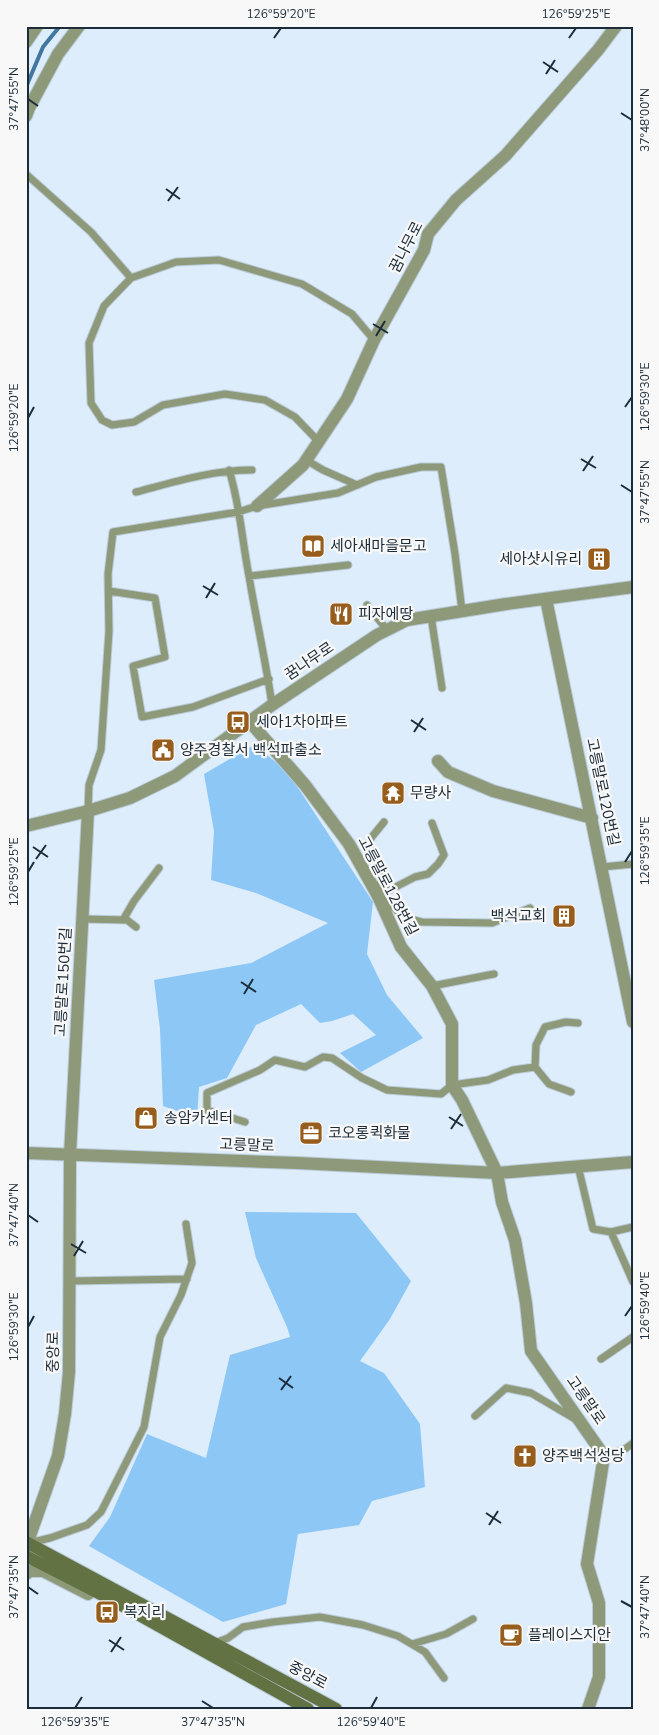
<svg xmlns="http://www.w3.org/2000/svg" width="659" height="1735" font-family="'Nunito Sans','Noto Sans KR',sans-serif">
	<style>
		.green { fill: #8dc7f6 }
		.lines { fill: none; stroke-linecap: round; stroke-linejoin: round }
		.stream { stroke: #4277a0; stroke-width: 4 }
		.service-casing { stroke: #bacad8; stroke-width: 9 }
		.minor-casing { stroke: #bacad8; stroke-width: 14 }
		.tertiary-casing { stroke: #bacad8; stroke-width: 14 }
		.secondary-casing { stroke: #bacad8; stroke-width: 14 }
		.service { stroke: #8e9979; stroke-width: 7 }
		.minor { stroke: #8e9979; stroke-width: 12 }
		.tertiary { stroke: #8e9979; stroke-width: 12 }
		.secondary { stroke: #627242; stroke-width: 12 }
		.ticks { fill: none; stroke: #1c2c39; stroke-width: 2 }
		.labels { text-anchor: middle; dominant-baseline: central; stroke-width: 4.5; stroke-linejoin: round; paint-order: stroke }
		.street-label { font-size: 15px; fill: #1c2c39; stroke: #f8f8f8 }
		.poi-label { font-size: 15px; fill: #1c2c39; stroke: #f8f8f8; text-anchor: start }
		.neatline { fill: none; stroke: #1c2c39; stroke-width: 2 }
		.ticks-label { font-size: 12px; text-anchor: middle; fill: #1c2c39 }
	</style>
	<rect width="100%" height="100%" fill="#ddedfb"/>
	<path class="green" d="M254,745L287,771L373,902L367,954L387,995L423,1038L361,1072L340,1053L376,1035L353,1014L332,1021L320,1023L301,1004L256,1025L227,1078L199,1087L197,1118L163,1106L160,1029L154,980L251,963L328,923L256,893L211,880L214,831L204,774Z
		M245,1212L356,1213L411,1281L390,1319L360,1361L384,1373L420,1424L425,1487L372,1501L359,1525L298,1534L286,1604L223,1622L89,1546L110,1517L147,1434L206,1458L230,1355L290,1337L287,1327L256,1258Z"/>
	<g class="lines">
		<path class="stream" d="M26,87L43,47L60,26"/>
		<g class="service-casing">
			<path id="service" d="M26,174L91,232L131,278
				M318,441L295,417L265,400L225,394L163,405L134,422L112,425L102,420L91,403L89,343L104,306L131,278L176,262L219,260L302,284L352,314L374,340
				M306,460L323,470L357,485
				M229,470C240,504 242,541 249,576C256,619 266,662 272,705
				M136,492C174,482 212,470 252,470
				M249,576L348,565
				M109,591L155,598L165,657L133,666L142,717L193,707L269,679
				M367,605L387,630
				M431,616L442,688
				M88,811L89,785L101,750L109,631L108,574L113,532L238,512L257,506L338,493L376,477L421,467H441L455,554L462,611
				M602,867L633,864
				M378,896L415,877L428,874L438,864L444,855L432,823
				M378,896L382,872L368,845L371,838L384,822
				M383,899L406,918L422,922L492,923L530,908
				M83,919L127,920L136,927
				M123,920L134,901L159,868
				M432,986L494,974
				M535,1067L549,1084L571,1092
				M245,1122L207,1110V1093L260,1070L275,1060L305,1067L323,1057L332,1058L362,1078L387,1090L441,1094L452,1085L488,1080L513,1070L535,1067L536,1045L545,1027L566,1022L578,1023
				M578,1166L593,1229L611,1232L633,1282
				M611,1232L633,1227
				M70,1281L187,1279
				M601,1359L633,1337
				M475,1416L506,1388L531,1393L575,1419
				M604,1456L625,1449L633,1443
				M29,1543L50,1538L87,1525L101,1512L144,1427L160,1337L181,1295L192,1263L186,1224
				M215,1643L228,1638L243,1627L273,1622L320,1617L363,1625L398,1636L425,1652L444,1678
				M412,1644L446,1634L473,1619"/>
		</g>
		<g class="minor-casing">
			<path id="minor" d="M26,42L37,26
				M26,116L29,108L58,54L79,26
				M257,506L303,465L347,399L374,340L424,250L428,234L456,200L505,156L598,50L616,26
				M546,599L633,1022
				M250,722L305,785L349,844L378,896L401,947L432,986L452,1024V1085L462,1100L497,1173L502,1202L515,1240L526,1303L531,1351L604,1456L587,1564L599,1603V1677L588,1709
				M438,761L448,772L493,791L592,818
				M26,826L88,811L130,798L175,776L272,705L377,635L407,620L506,604L633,587
				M70,1155L88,811"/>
		</g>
		<g class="tertiary-casing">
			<path id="tertiary" d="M26,1153L298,1163L497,1173L633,1162
				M26,1547L58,1456L65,1414L69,1372L70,1155
				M26,1574L30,1571H43L88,1594"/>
		</g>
		<g class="secondary-casing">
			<path id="secondary" d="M26,1542L336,1709
				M26,1556L116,1602L308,1709"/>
		</g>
		<use href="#service" class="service"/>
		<use href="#minor" class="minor"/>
		<use href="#tertiary" class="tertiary"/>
		<use href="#secondary" class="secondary"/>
	</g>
	<path class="ticks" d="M274,38L281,28M569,38L576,28M543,62L558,72M546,74L555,60M28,99L38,106M621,113L632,120M166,189L180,199M168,201L178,187M373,324L388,333M376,336L385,321M625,407L632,397M28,418L34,407M581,459L596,468M583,471L593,456M621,485L632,492M203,586L218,595M206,598L215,583M411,720L426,730M414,732L423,718M33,847L48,857M36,859L46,845M625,862L632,851M28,872L34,862M241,982L256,992M244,994L253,979M449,1117L463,1126M451,1129L461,1114M28,1215L38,1222M71,1244L86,1253M74,1256L83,1241M625,1316L632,1306M28,1327L34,1316M279,1378L293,1388M281,1390L291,1376M486,1513L501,1523M489,1525L498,1511M28,1587L38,1594M621,1601L632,1607M109,1640L124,1650M111,1652L121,1637M202,1701L213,1708M75,1708L82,1697M371,1708L377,1697"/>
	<defs>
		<g id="library-square" transform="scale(1.25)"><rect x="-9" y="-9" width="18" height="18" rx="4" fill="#975d1c" stroke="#f8f8f8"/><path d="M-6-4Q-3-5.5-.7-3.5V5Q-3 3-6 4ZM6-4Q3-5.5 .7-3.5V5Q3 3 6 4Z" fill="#fff"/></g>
		<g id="building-square" transform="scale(1.25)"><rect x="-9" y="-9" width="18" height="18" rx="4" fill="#975d1c" stroke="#f8f8f8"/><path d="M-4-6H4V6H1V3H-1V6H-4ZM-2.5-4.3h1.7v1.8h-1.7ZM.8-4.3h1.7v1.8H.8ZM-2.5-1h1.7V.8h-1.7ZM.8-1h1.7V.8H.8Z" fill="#fff"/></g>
		<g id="restaurant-square" transform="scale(1.25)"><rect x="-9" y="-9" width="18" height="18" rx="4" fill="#975d1c" stroke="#f8f8f8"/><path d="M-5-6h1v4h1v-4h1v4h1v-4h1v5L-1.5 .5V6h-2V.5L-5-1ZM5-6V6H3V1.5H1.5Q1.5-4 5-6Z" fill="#fff"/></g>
		<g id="bus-square" transform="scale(1.25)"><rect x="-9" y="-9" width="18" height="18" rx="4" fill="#975d1c" stroke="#f8f8f8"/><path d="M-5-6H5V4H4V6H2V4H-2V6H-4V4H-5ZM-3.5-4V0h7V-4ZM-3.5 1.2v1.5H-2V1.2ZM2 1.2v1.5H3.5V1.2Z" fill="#fff"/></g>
		<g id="civic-square" transform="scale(1.25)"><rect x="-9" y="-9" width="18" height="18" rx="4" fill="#975d1c" stroke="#f8f8f8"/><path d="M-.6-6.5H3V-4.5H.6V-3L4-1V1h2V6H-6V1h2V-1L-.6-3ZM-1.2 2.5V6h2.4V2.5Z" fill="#fff"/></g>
		<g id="temple-square" transform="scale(1.25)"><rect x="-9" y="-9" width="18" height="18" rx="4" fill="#975d1c" stroke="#f8f8f8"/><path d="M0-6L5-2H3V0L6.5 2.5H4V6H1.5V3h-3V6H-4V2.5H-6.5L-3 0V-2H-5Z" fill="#fff"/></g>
		<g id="shop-square" transform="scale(1.25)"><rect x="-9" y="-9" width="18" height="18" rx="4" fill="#975d1c" stroke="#f8f8f8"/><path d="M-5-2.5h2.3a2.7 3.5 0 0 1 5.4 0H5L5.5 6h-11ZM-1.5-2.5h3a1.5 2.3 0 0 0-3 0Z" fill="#fff"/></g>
		<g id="office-square" transform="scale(1.25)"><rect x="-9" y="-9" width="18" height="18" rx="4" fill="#975d1c" stroke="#f8f8f8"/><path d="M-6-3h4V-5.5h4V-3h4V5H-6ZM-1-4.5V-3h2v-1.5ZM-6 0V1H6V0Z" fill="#fff"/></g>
		<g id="church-square" transform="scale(1.25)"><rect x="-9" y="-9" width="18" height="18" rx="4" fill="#975d1c" stroke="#f8f8f8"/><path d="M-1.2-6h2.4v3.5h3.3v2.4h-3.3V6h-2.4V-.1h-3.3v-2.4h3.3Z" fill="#fff"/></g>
		<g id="cafe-square" transform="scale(1.25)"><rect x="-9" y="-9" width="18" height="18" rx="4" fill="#975d1c" stroke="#f8f8f8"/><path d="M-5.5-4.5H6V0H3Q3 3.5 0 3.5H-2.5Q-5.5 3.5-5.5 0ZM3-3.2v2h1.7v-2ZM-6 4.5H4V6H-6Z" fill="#fff"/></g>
	</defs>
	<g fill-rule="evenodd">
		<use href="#library-square" x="313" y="546"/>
		<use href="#building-square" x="599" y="559"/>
		<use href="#restaurant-square" x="341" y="614"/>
		<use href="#bus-square" x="238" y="722"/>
		<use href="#civic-square" x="163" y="750"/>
		<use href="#temple-square" x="393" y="793"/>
		<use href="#building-square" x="564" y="916"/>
		<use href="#shop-square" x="146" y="1118"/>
		<use href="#office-square" x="311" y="1133"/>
		<use href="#church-square" x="525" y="1456"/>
		<use href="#bus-square" x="107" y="1612"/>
		<use href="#cafe-square" x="511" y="1635"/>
	</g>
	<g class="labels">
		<g class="street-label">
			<text transform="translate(406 247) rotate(-63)">꿈나무로</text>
			<text transform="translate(309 661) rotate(-34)">꿈나무로</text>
			<text transform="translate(603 792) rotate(78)">고릉말로120번길</text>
			<text transform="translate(388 886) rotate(62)">고릉말로128번길</text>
			<text transform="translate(63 982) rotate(-87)">고릉말로150번길</text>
			<text transform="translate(247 1145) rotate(2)">고릉말로</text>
			<text transform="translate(53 1352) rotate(-89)">중앙로</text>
			<text transform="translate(586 1400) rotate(55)">고릉말로</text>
			<text transform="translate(308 1675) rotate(28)">중앙로</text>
		</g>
		<g class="poi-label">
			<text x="330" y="546">세아새마을문고</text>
			<text x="582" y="559" text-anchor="end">세아샷시유리</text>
			<text x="358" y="614">피자에땅</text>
			<text x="256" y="722">세아1차아파트</text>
			<text x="180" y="750">양주경찰서 백석파출소</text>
			<text x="410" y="793">무량사</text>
			<text x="546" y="916" text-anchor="end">백석교회</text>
			<text x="164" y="1118">송암카센터</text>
			<text x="328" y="1133">코오롱퀵화물</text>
			<text x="542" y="1456">양주백석성당</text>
			<text x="124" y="1612">복지리</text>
			<text x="528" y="1635">플레이스지안</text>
		</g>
	</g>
	<rect width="659" height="1735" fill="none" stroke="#f8f8f8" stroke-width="55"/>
	<rect x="28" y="28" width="604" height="1680" class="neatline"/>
	<g class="ticks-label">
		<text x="281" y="18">126°59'20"E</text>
		<text x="576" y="18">126°59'25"E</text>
		<text transform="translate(14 99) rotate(-90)" y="4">37°47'55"N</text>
		<text transform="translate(645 120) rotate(-90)" y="4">37°48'00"N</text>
		<text transform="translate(645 397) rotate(-90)" y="4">126°59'30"E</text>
		<text transform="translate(14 418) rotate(-90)" y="4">126°59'20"E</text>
		<text transform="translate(645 492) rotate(-90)" y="4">37°47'55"N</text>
		<text transform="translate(645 851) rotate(-90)" y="4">126°59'35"E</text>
		<text transform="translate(14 872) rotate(-90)" y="4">126°59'25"E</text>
		<text transform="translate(14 1215) rotate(-90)" y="4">37°47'40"N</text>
		<text transform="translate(645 1306) rotate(-90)" y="4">126°59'40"E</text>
		<text transform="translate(14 1327) rotate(-90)" y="4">126°59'30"E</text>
		<text transform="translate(14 1587) rotate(-90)" y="4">37°47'35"N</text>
		<text transform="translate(645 1607) rotate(-90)" y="4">37°47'40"N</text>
		<text x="75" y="1726">126°59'35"E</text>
		<text x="213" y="1726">37°47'35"N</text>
		<text x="371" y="1726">126°59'40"E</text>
	</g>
</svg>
